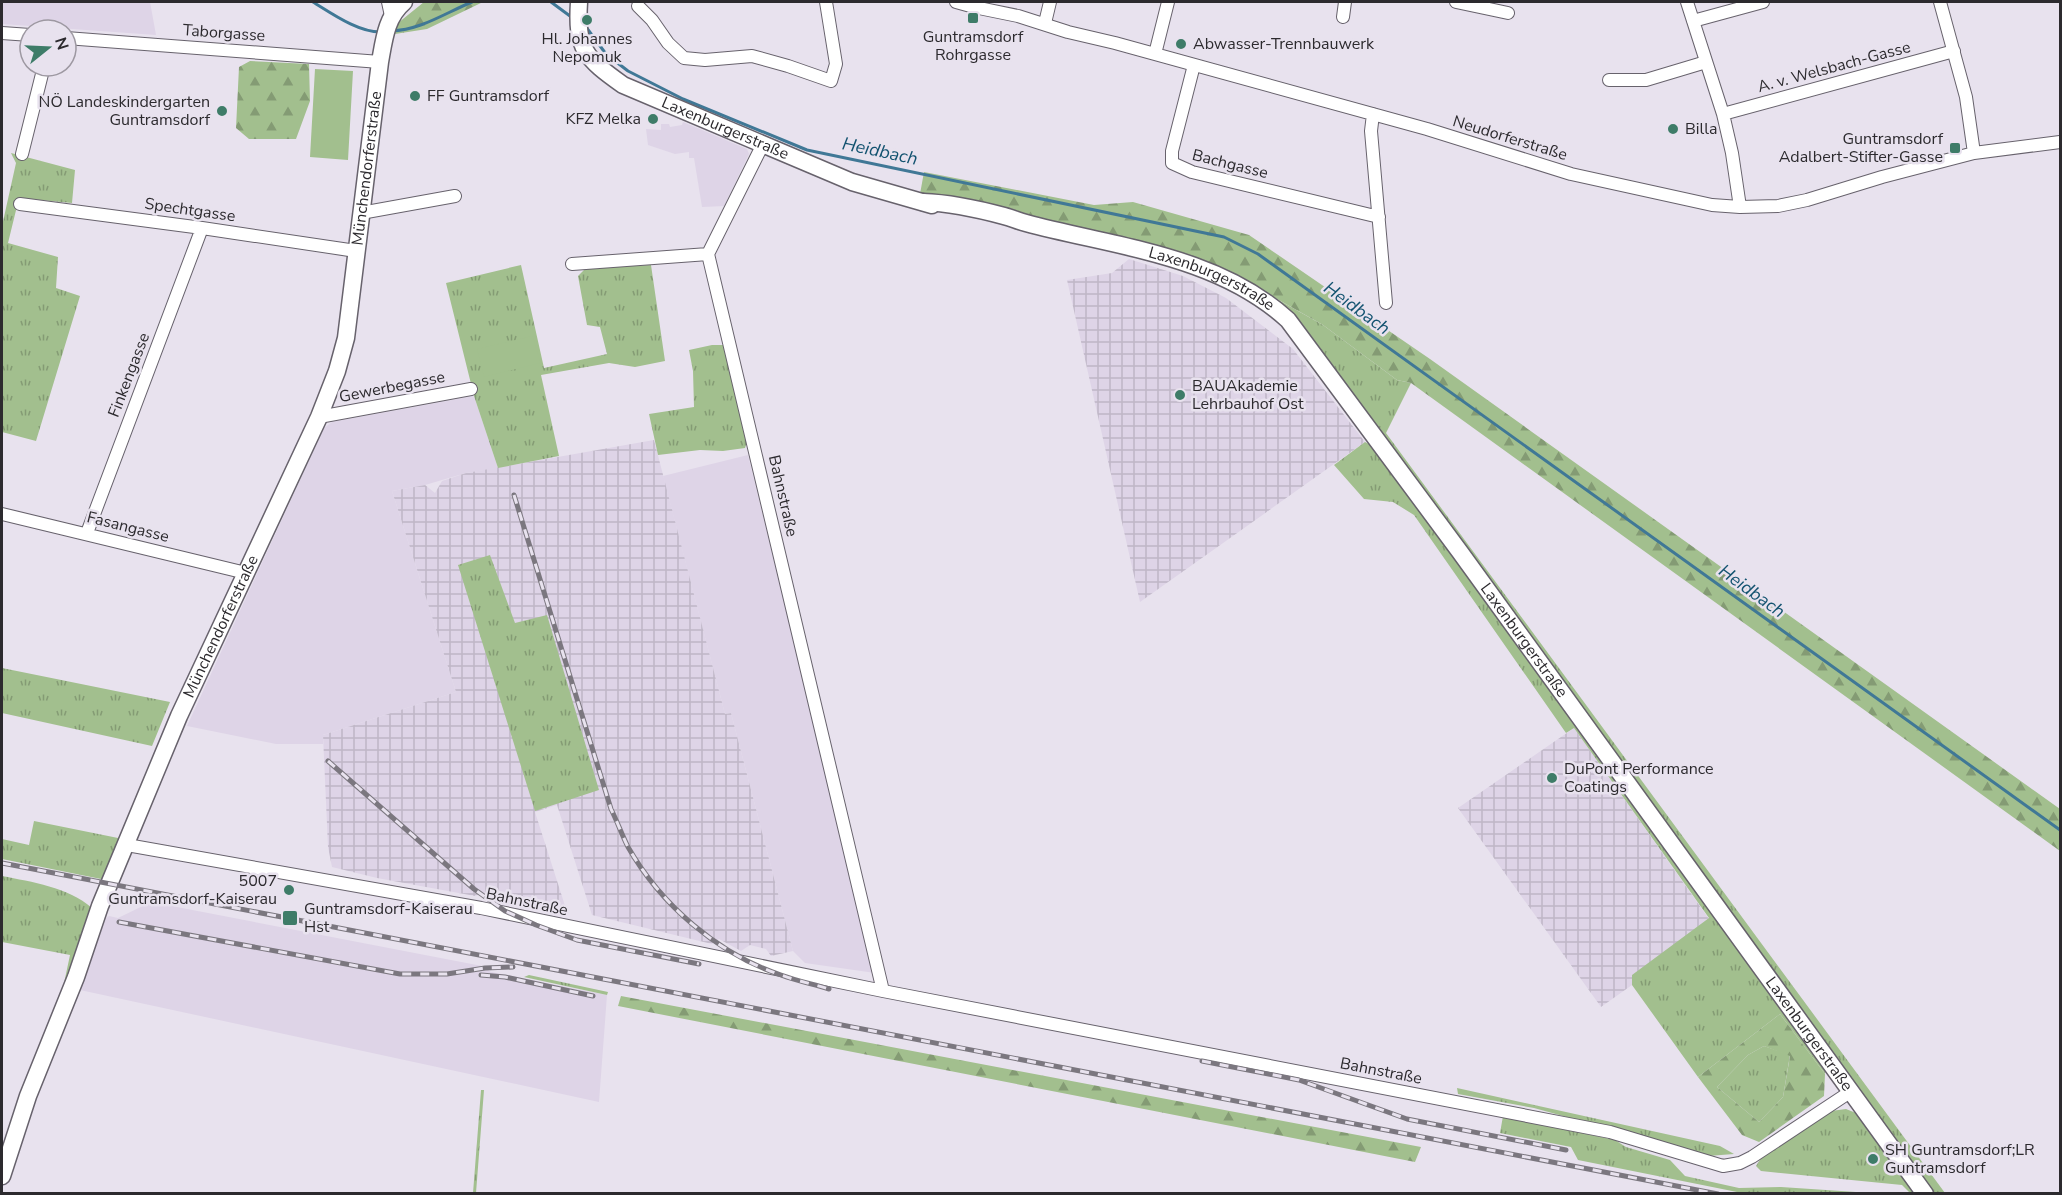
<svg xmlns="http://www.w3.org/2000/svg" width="2062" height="1195" font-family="'Nunito Sans',sans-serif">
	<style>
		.built { fill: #ded4e7 }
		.industrial { fill: url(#industrial-grid) }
		.grass { fill: url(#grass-tufts) }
		.forest { fill: url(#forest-firs); fill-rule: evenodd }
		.park { fill: #a2bf8e }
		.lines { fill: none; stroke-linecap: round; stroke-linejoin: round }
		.stream { stroke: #407896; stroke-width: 3 }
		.street-casing { stroke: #67626c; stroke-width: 14 }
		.secondary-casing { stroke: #67626c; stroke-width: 19 }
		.street { stroke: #fff; stroke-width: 12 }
		.secondary { stroke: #fff; stroke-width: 16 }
		.rail-casing { stroke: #7b777f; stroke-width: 5 }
		.rail { stroke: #e8e2ee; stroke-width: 3; stroke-dasharray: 9; stroke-linecap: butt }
		.poi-dot { fill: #3e7c68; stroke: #e8e2ee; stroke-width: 2 }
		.labels { text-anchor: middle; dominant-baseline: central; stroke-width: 5; stroke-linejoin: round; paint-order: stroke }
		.street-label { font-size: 16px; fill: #2c2a2e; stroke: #e8e2ee }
		.poi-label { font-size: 16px; fill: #2c2a2e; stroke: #e8e2ee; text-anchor: start }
		.water-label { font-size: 18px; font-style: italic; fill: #135370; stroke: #e8e2ee }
	</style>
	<defs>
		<pattern id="industrial-grid" width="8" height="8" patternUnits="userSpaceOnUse" patternTransform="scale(1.5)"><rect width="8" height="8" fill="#ded4e7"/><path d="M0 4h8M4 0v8" fill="none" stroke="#bfb6c6"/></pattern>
		<pattern id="grass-tufts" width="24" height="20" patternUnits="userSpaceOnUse" patternTransform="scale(1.5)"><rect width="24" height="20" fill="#a2bf8e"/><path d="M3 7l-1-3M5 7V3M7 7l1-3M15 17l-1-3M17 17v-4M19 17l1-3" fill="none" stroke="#849b74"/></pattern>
		<pattern id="forest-firs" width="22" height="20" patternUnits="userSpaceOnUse" patternTransform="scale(1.5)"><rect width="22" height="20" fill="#a2bf8e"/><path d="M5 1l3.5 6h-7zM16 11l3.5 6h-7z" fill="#849b74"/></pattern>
	</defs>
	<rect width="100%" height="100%" fill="#e8e2ee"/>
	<path class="built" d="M2,2H150L156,35L2,24Z
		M683,122L747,149L749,154L724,206L702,207L694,158H689V152L675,154L648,145L646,129L661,130V124H669L670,127L682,125Z
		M474,396L498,468L466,473L425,485L392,491L456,692L323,735V744H276L187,726L324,428L332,422Z
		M748,455L875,973L805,963L793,951L731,713L725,714L663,476Z
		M151,902L482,966L491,972L607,995L599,1102L80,990L106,918L109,916L118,918Z"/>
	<path class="industrial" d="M1129,259L1183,276L1226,298L1293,349L1365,442L1140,602L1067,280L1112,273Z
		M654,440L725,714L731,713L793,951L771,956L766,949L750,945L741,951L719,939L712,944L592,915L557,805L535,812L567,912L496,899L487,892L475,896L377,878L332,867L328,847L323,735L456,692L392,491L425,485L435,493L442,481L466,473Z
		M1574,728L1709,919L1633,975L1632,985L1601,1007L1458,808Z"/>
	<path class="grass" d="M11,153L75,170L72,203L19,198L8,243L58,257L56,288L80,296L36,441L2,432V226L16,163Z
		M521,265L544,368L607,354L600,327L587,325L578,276L586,268L651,265L665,361L635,367L609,363L541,375L559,456L498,468L474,396L446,283Z
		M1275,298L1323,325L1397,380L1411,383L1386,433L1945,1193H1932L1299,324Z
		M712,345H724L748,439L745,448L723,451L700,450L658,455L649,414L694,407L693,371L689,350Z
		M1365,442L1379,449L1826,1063L1825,1074L1780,1014L1698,1077L1632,985V975L1709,918L1574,728L1566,733L1414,515L1393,502L1364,499L1334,465Z
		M490,555L515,623L547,615L599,790L535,811L458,565Z
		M2,668L170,702L152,746L2,713Z
		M34,821L123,839L106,880L2,859V839L29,845Z
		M2,876C32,882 68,887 92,908L63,988L70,955L2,942Z
		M529,975L608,992L607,995L524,977Z
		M1764,1046L1790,1055L1783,1097L1759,1122L1717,1087L1748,1055Z
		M1457,1088L1720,1146L1734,1154L1708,1156L1534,1108L1458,1094Z
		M481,1090H484L476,1193H473Z
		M1846,1109L1861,1115L1919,1193H1910L1902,1185L1761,1171L1756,1166L1761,1158L1831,1111Z
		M1503,1116L1615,1140L1626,1147L1670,1160L1685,1176L1739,1188L1781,1187L1871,1193H1742L1578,1160L1571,1147L1500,1133Z"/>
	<path class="forest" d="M424,2H483L427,29L395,34L398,23Z
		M250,61L309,64L310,101L296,139H249L236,128L239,67Z
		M924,172L1094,205L1133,202L1249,235L1430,359L2060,809V851L1411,383L1397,380L1323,325L1240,278L920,194Z
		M621,996L1421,1147L1415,1162L618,1006Z
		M1780,1014L1825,1074L1824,1096L1759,1142L1742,1135L1698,1077ZM1764,1046L1790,1056L1783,1097L1759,1122L1717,1087L1748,1055Z"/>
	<path class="park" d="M315,69L353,71L348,160L310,157Z
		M533,336L540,363L484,377L477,349Z"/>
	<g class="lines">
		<path class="stream" d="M313,2C331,13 359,33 382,32
			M551,2L574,19
			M586,27L606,54L628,71L683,99L807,150L1224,237L1258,254L2060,830
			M391,31C421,30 445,13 472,2"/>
		<g class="street-casing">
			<path id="street" d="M388,2L391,16
				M956,2L974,7L1018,16L1068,32L1115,43L1427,129L1571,174L1712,205L1740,207L1778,206L1807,200L1882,177L1974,153L2060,142
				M1456,2L1508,13
				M1687,2L1723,114L1732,153L1740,207
				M1940,2L1966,97L1974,153
				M638,6L652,20L668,43L684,58L705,60L752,56L788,66L831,81L836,64L826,2
				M1343,17L1345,2
				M1693,21L1763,2
				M1045,23L1050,2
				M2,33L30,35
				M66,38L380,62
				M1155,54L1168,2
				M1194,65L1172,151V163L1192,172L1379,217
				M1609,80H1646L1706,62
				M1373,114L1371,131L1386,303
				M1723,114L1954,51
				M22,154L44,66
				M20,204L202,228L356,251
				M361,213L455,196
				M708,254L883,991
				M708,254L763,144
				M572,264L708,254
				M319,417L471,389
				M2,514L246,573
				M87,533L202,228
				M127,845L481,908L883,991L1610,1132L1723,1166L1740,1163L1752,1157L1850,1092"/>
		</g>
		<g class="secondary-casing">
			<g id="secondary">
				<path id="s1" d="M579,2C576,49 585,58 623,85L852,182L932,205"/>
				<path id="s2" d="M923,202C950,203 978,209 1004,216C1012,218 1018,221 1026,223C1115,247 1217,255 1288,320L1460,552L1925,1194"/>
				<path id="s3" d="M2,1176L28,1096L76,977L100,906L179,716L319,417L337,371L346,338L380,62C384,40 386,17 404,2"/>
			</g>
		</g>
		<use href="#street" class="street"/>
		<use href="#secondary" class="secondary"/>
		<g class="rail-casing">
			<path id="rail" d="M514,495L611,809C617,821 622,835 628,847C661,905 718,954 781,975C797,981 813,984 829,989
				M328,761L474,889L505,911L536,925L577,940L699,964
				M2,863L1718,1194
				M119,922L400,974H447L485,968L513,967
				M481,975L505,977L593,996
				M1202,1061L1299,1080L1407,1119L1566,1150"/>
		</g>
		<use href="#rail" class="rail"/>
	</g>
	<g class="poi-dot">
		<rect x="967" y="12" width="12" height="12" rx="3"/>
		<circle cx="587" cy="20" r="6"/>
		<circle cx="1181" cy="44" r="6"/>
		<circle cx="415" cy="96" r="6"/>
		<circle cx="222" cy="111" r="6"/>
		<circle cx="653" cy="119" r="6"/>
		<circle cx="1673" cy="129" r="6"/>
		<rect x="1949" y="142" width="12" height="12" rx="3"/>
		<circle cx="1180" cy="395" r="6"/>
		<circle cx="1552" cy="778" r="6"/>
		<circle cx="289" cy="890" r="6"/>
		<rect x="282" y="910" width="16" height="16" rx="3"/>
		<circle cx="1873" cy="1159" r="6"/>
	</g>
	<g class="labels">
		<g class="street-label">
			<text transform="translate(224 33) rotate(4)">Taborgasse</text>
			<text transform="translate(1834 67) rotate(-15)">A. v. Welsbach-Gasse</text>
			<text stroke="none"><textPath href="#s1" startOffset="212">Laxenburgerstraße</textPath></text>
			<text transform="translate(1510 138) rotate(17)">Neudorferstraße</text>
			<text transform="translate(1230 164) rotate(14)">Bachgasse</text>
			<text stroke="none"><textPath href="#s3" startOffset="1078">Münchendorferstraße</textPath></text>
			<text transform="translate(190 210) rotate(8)">Spechtgasse</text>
			<text stroke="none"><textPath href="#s2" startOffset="300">Laxenburgerstraße</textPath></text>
			<text transform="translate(129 375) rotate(-69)">Finkengasse</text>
			<text transform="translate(392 387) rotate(-11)">Gewerbegasse</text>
			<text transform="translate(783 496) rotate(77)">Bahnstraße</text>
			<text transform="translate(128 527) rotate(14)">Fasangasse</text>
			<text stroke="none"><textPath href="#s3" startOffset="592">Münchendorferstraße</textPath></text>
			<text stroke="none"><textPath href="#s2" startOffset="786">Laxenburgerstraße</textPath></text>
			<text transform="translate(527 902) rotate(12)">Bahnstraße</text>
			<text stroke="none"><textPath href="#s2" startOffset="1272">Laxenburgerstraße</textPath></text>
			<text transform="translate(1381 1071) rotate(11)">Bahnstraße</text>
		</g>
		<g class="poi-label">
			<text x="973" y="37" text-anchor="middle">Guntramsdorf<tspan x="973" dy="18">Rohrgasse</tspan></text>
			<text x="587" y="39" text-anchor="middle">Hl. Johannes<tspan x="587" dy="18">Nepomuk</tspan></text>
			<text x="1193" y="44">Abwasser-Trennbauwerk</text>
			<text x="427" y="96">FF Guntramsdorf</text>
			<text x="210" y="102" text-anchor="end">NÖ Landeskindergarten<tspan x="210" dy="18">Guntramsdorf</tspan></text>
			<text x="641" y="119" text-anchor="end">KFZ Melka</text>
			<text x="1685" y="129">Billa</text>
			<text x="1943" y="139" text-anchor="end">Guntramsdorf<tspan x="1943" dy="18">Adalbert-Stifter-Gasse</tspan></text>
			<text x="1192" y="386">BAUAkademie<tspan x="1192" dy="18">Lehrbauhof Ost</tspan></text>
			<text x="1564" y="769">DuPont Performance<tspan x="1564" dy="18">Coatings</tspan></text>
			<text x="277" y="881" text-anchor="end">5007<tspan x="277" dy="18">Guntramsdorf-Kaiserau</tspan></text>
			<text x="304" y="909">Guntramsdorf-Kaiserau<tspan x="304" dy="18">Hst</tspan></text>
			<text x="1885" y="1150">SH Guntramsdorf;LR<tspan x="1885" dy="18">Guntramsdorf</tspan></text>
		</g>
		<g class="water-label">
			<text transform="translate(880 151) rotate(12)">Heidbach</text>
			<text transform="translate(1357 308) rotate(36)">Heidbach</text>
			<text transform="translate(1752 591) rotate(36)">Heidbach</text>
		</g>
	</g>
	<rect width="2062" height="1195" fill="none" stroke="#2c2a2e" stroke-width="6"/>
	<g transform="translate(48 48) rotate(72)"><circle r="28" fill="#e8e2ee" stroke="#9d98a1" stroke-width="1.5"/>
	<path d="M0-4.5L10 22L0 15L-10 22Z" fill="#3e7c68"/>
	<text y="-9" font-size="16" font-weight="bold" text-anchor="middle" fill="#2c2a2e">N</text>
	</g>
</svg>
